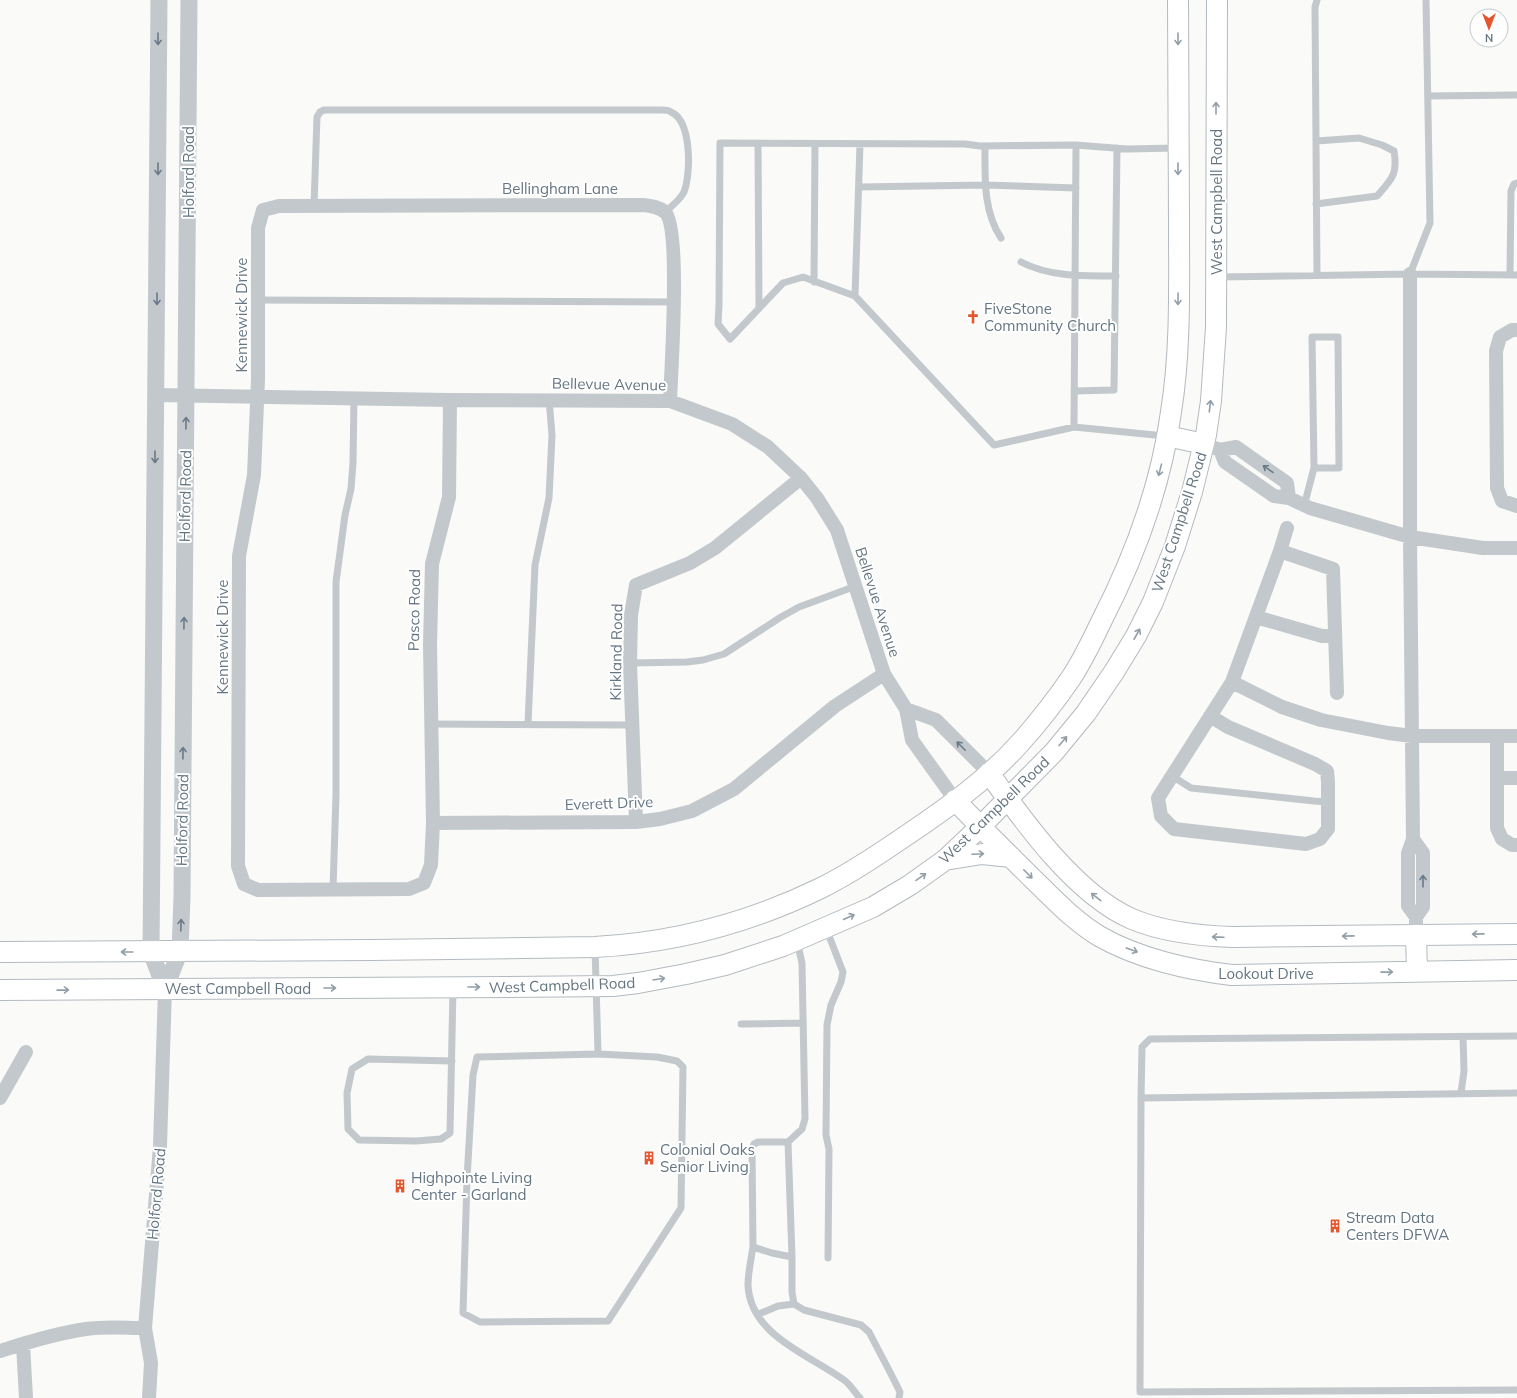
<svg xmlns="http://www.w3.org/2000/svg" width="1517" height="1398" font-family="Mulish,sans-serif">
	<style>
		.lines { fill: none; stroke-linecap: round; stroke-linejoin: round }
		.secondary-casing { stroke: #b3babf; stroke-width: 22 }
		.service { stroke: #c3c8cc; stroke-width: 7 }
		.minor { stroke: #c3c8cc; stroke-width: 14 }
		.tertiary { stroke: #c3c8cc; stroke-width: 17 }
		.secondary { stroke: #fff; stroke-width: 20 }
		.oneway { stroke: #6a7a87 }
		.oneway2 { stroke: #939fa8 }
		.labels { text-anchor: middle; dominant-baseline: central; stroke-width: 4; stroke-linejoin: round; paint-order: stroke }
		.street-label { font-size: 15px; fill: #657683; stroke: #fff }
		.poi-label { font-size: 15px; fill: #657683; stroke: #fff; text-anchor: start }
	</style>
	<rect width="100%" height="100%" fill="#fafaf8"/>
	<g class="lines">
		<g class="secondary-casing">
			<path id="secondary" d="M1167,436L1204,444
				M989,773C1024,822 1076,895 1132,919C1163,932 1200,936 1233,937L1517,934
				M955,800C981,828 1008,854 1034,880C1055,900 1074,921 1099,936C1137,958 1188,970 1232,975L1517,970
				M945,860L982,854L1011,857
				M1416,935L1417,971
				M0,952L371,950L595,947C673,943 751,922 821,888C851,873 879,854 907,835C947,808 988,779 1020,743C1038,723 1056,700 1071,678C1083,660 1092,641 1101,622C1135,556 1161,486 1171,412C1181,350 1179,285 1179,222C1178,148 1178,74 1178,0
				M0,990L505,987L613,986L638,983L686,974L725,965L783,946L873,907L910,885L945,860L980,827L1054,752L1086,713L1114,672L1136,636L1153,602L1175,546L1192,492L1206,435L1211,401L1216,327L1217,0"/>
		</g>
		<path class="service" d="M1428,96L1517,95
			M1316,141L1359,138L1382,145L1394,151C1398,174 1392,179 1377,196L1316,204
			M758,143L759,307
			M985,146C985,177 983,211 1001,238
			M859,187L985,185L1076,188
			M314,206L317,117L320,112L324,110H662C665,110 669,110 671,112C692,121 691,174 684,192C680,200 672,206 665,212
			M1021,262C1050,277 1083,276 1116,276
			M1410,274L1517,275
			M1317,275L1315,7L1317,0
			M1510,275L1511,191L1514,184L1517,183
			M1218,277L1410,274L1430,223L1426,0
			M814,282L815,144
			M855,296L860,144
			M257,300L674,302
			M1074,391L1114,390L1117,148
			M1074,427L1076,145
			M1165,436L1074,427L994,445L855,296L803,277L783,283L730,339L718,324L719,305L720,143L965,144L980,146L1076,145L1127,149L1177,148
			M1304,506L1314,468L1312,337H1338L1339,468H1314
			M630,663L687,662L703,660L724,654L781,617L799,607L856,586
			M431,724L633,725
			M528,724L535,565L549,498L552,435L549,399
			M1172,776L1191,788L1314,801L1328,802
			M333,889L336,795V582L345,515L351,489L353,463L354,399
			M826,928L843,972L841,982L831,1005L827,1025L826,1135L829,1149L828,1258
			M595,947L598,1054L477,1057L473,1075L467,1179L463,1313L480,1322L608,1321L681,1208L683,1067L677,1061L657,1057L598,1054
			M741,1024L803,1023
			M452,1061L368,1059L352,1069L347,1093L348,1129L359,1140L416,1141L441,1139L450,1133C451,1085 452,1036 453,988
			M1461,1093L1464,1071L1463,1037
			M1517,1093L1141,1098L1140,1392L1517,1390
			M1141,1098L1142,1047L1150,1039L1517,1036
			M788,1142H758L754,1144L752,1149L753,1247L772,1253L792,1257L788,1142L802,1129L805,1119L802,963L797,941
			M753,1247C751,1259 748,1273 748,1286C751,1336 810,1355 844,1380C851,1385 854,1392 860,1398
			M792,1257V1292L794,1304L804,1310L861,1325L869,1332L891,1374L900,1392L899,1398
			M759,1314L778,1306L794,1304"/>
		<path class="minor" d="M1410,274V537L1413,839L1408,853V906L1416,917V935
			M1517,330H1512L1500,337L1496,351L1497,488L1502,501L1517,506
			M156,395L450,400L670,401L732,424L768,447L801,478L817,498L837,530L884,674L906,709L912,740L955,800
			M450,400L449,497L432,564L430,645L433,823L431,865L424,883L409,889L258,890L244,884L238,866L239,556L254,475L258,379V228L263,210L279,206L644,205C651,206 659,207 665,212C681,227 671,373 670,401
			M1212,447L1220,450L1236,447L1287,483L1289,498
			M1220,450L1225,462L1274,496L1289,498L1310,508L1410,537L1483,548H1517
			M1280,551L1333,569L1337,693
			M1256,617L1322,636H1335
			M1232,682L1282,707L1321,720L1388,733L1412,736H1517
			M906,709L936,720L989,773
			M1210,716L1228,727L1315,764L1327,771L1328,782V829L1320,839L1306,844L1174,829L1161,816L1158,798L1232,682L1280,551L1287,528
			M1497,736V828L1502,839L1512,845H1517
			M1497,778H1517
			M636,822L630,663L631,615L636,585L690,563L715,548L801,478
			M433,823L636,822L660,819L692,811L734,789L835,706L884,674
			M1413,839L1423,853V907L1416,917
			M0,1098L26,1052
			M23,1344L26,1398
			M0,1351C28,1342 57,1333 86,1329C106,1326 125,1328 145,1328
			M149,1398L151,1363L145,1328L160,1146L165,989"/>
		<path class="tertiary" d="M159,0L151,952L165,989
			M165,989L180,951L182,897L189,0"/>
		<use href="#secondary" class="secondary"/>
	</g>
	<defs><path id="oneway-shaft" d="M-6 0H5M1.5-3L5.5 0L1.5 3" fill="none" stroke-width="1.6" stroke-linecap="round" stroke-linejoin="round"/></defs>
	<g class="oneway">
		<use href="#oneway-shaft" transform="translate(158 39) rotate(90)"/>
		<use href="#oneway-shaft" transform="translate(158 169) rotate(90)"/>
		<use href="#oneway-shaft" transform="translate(157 299) rotate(90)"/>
		<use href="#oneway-shaft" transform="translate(186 423) rotate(-89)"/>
		<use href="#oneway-shaft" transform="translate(155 457) rotate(90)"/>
		<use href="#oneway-shaft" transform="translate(1268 469) rotate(-145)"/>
		<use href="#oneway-shaft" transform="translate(184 623) rotate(-89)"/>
		<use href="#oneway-shaft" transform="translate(961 746) rotate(-135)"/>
		<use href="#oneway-shaft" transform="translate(183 753) rotate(-89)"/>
		<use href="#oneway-shaft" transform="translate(1423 881) rotate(-90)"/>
		<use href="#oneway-shaft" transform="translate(181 925) rotate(-88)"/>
	</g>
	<g class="oneway2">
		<use href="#oneway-shaft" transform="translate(1178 39) rotate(90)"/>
		<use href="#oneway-shaft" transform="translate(1216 108) rotate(-90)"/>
		<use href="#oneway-shaft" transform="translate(1178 169) rotate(90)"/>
		<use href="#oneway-shaft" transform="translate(1178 299) rotate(91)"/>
		<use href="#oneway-shaft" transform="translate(1210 406) rotate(-83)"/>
		<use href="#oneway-shaft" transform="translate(1160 470) rotate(104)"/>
		<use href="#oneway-shaft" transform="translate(1137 634) rotate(-61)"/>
		<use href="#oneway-shaft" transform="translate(1063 741) rotate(-50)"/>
		<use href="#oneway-shaft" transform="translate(978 854) rotate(-3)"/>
		<use href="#oneway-shaft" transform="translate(1028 874) rotate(45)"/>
		<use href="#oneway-shaft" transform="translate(921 877) rotate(-35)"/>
		<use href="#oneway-shaft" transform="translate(1096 897) rotate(-142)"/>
		<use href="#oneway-shaft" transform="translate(849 917) rotate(-24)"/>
		<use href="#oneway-shaft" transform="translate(1478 934) rotate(179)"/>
		<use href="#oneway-shaft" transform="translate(1348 936) rotate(179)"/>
		<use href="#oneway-shaft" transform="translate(1218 937) rotate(-178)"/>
		<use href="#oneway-shaft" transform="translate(1132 950) rotate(20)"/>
		<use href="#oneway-shaft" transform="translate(127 952) rotate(-180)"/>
		<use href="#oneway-shaft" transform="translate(1387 972) rotate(-1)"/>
		<use href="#oneway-shaft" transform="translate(659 979) rotate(-9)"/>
		<use href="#oneway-shaft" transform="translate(474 987)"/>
		<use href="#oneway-shaft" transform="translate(330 988)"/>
		<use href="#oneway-shaft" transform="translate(63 990) rotate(-1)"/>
	</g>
	<defs>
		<g id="church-bare" transform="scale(1.08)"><path d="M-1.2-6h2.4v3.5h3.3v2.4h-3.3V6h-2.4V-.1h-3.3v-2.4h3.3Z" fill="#e4572e" stroke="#fff" stroke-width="2.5" paint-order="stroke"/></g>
		<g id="building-bare" transform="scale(1.08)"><path d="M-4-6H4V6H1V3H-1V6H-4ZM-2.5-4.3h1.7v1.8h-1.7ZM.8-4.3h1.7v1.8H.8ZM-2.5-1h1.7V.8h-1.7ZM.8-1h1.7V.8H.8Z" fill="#e4572e" stroke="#fff" stroke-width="2.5" paint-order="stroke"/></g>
	</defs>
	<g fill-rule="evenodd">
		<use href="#church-bare" x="973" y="317"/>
		<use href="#building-bare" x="649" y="1158"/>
		<use href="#building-bare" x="400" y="1186"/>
		<use href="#building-bare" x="1335" y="1226"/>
	</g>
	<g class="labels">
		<g class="street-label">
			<text transform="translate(188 172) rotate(-90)">Holford Road</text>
			<text x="560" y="188">Bellingham Lane</text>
			<text transform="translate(1216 202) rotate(-90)">West Campbell Road</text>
			<text transform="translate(241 315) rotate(-90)">Kennewick Drive</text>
			<text transform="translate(609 384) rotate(1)">Bellevue Avenue</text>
			<text transform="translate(185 496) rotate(-89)">Holford Road</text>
			<text transform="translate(1179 522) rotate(-72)">West Campbell Road</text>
			<text transform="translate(878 602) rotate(72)">Bellevue Avenue</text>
			<text transform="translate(414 610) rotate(-89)">Pasco Road</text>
			<text transform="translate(222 637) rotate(-90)">Kennewick Drive</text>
			<text transform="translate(616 652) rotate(-89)">Kirkland Road</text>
			<text transform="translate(609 803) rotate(-2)">Everett Drive</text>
			<text transform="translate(994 810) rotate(-44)">West Campbell Road</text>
			<text transform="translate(182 820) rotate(-89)">Holford Road</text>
			<text x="1266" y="973">Lookout Drive</text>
			<text transform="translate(562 985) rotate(-2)">West Campbell Road</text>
			<text x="238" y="988">West Campbell Road</text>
			<text transform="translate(156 1194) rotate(-85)">Holford Road</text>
		</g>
		<g class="poi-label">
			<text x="984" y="308">FiveStone<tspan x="984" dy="17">Community Church</tspan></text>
			<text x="660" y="1149">Colonial Oaks<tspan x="660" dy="17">Senior Living</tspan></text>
			<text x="411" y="1177">Highpointe Living<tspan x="411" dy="17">Center - Garland</tspan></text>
			<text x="1346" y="1217">Stream Data<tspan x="1346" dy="17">Centers DFWA</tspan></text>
		</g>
	</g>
	<g transform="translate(1489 28) rotate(180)"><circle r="19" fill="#ffffff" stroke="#c1c8cd"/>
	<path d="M0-3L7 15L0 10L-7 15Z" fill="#e4572e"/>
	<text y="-6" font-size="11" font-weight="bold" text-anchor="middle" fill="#657683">N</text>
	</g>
</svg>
